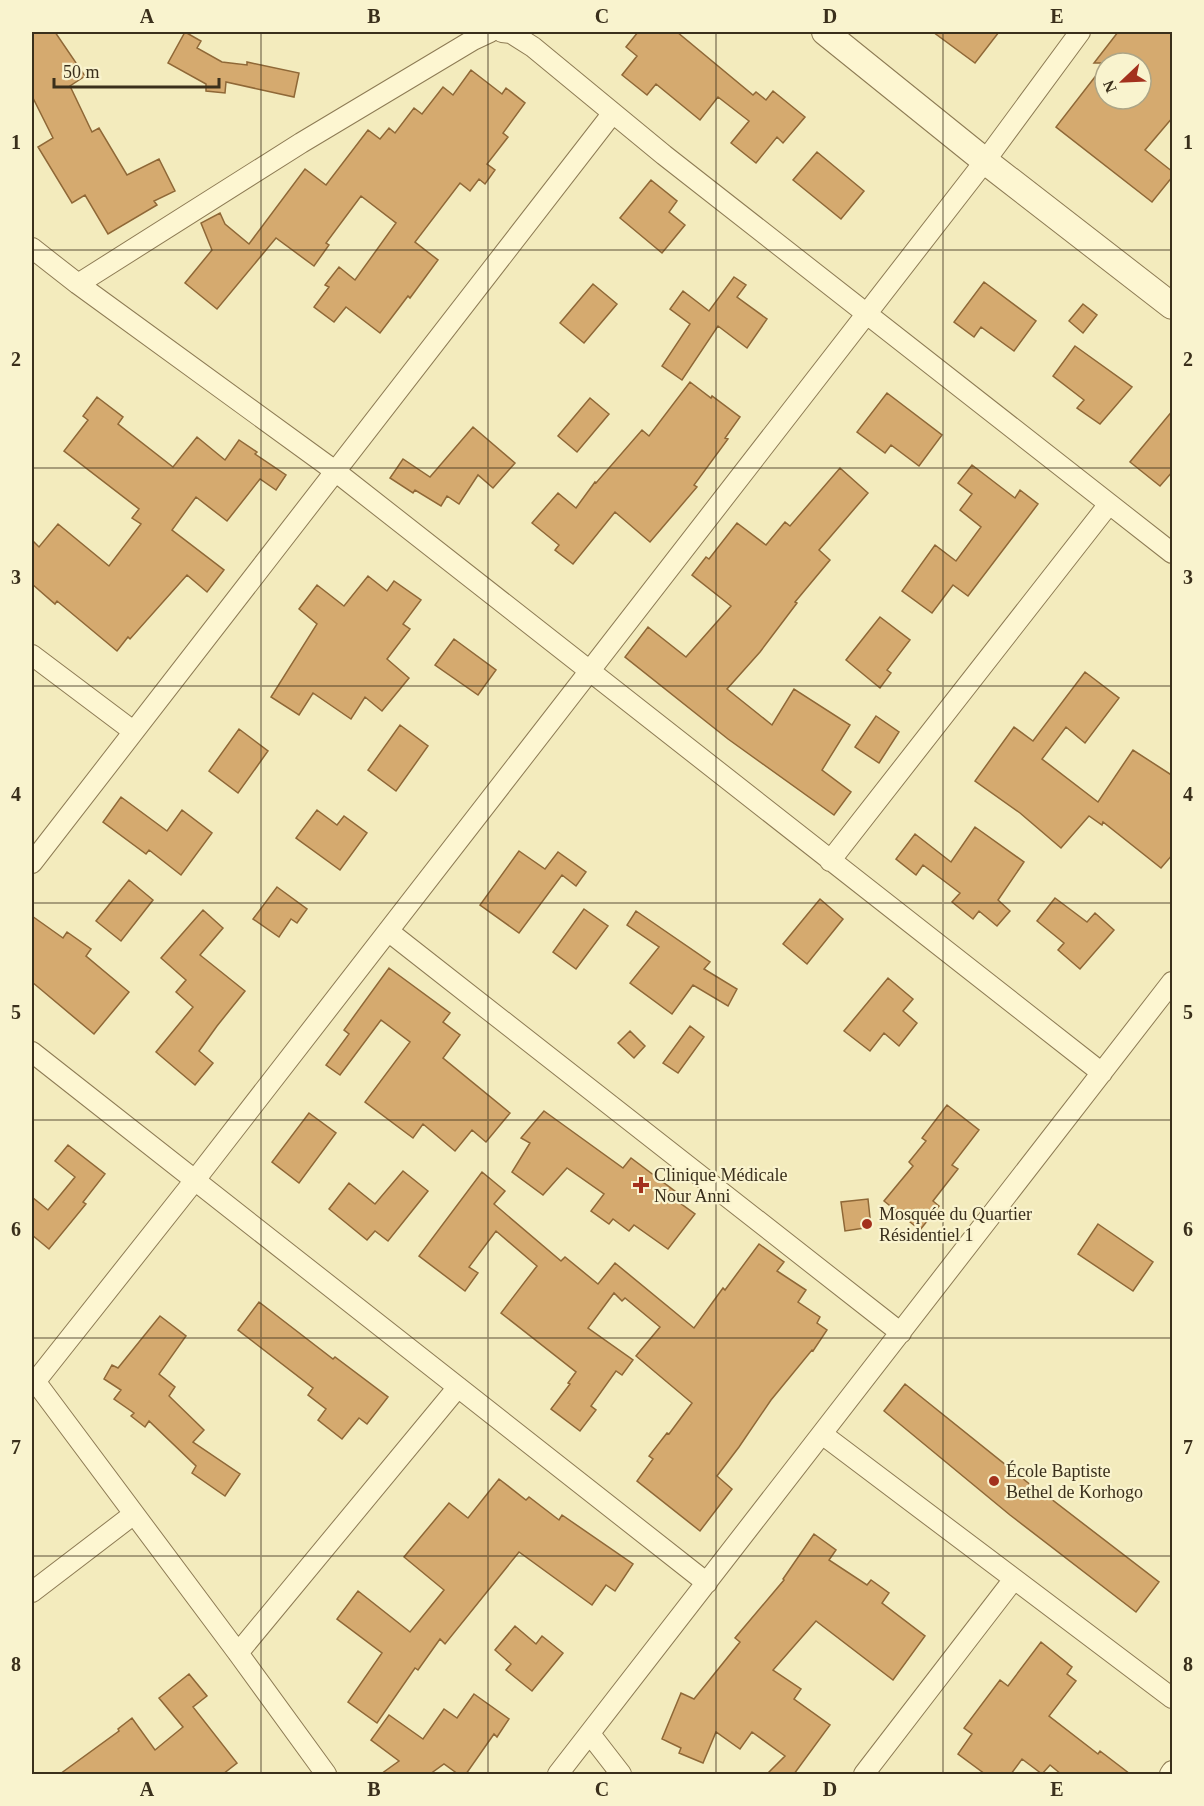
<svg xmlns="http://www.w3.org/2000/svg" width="1204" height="1806" font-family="'Times New Roman',serif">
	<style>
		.building { fill: #d5aa6f; stroke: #8f6837; stroke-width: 1.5 }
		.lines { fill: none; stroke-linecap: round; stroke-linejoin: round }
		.minor-casing { stroke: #8d7b54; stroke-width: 22 }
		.tertiary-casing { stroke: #8d7b54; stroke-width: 28 }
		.minor { stroke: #fdf6d1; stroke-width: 20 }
		.tertiary { stroke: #fdf6d1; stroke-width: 26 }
		.grid { fill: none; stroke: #3a2f1b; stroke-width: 1.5; stroke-opacity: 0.55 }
		.poi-dot { fill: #a3311d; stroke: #f9f3ce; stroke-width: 2 }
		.labels { text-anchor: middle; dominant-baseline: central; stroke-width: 4.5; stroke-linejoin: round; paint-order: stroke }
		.poi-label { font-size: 18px; fill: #3a2f1b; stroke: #f9f3ce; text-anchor: start }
		.neatline { fill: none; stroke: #3a2f1b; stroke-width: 2 }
		.grid-label { font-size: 20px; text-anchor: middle; font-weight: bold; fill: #3a2f1b }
	</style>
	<rect width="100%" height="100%" fill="#f3ebbd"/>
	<path class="building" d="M32,32H55L85,76L70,86L92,132L99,128L127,175L159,159L175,191L154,201L157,205L108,234L85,195L72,203L38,147L53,138L32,96Z
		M185,32L201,41L197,48L222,62L247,65V62L299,73L294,97L226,82L225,93L206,91V84L168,63Z
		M638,32H677L753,95L756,92L766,100L773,91L805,117L783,143L777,137L756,163L731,143L749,121L718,97L700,120L656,84L647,95L622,75L637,56L626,47Z
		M933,32H999L975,63Z
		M1118,32H1173V117L1145,150L1173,172V176L1152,202L1056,127L1105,64V99H1141V63H1094Z
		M471,70L502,94L506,88L525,103L503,133L508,137L487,164L495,170L485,184L479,179L470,191L460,183L415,242L438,260L410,298L408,296L380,333L346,307L334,322L314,307L329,287L325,285L339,267L355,280L396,223L361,196L326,243L329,245L314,266L276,238L217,309L185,283L212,250L201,223L220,213L225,224L249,244L305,169L326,185L368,130L380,139L389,128L395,133L414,108L422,114L443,87L453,95Z
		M817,152L864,191L841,219L793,180Z
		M651,180L677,201L669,212L685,225L662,253L620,218Z
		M734,277L746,285L737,297L767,319L747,348L718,326L682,380L662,366L690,324L670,309L683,291L709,311Z
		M984,282L1036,321L1014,351L981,327L974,337L954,322Z
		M593,284L617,304L584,343L560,323Z
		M1083,304L1097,315L1083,333L1069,321Z
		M1075,346L1132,387L1100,424L1077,408L1084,400L1053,376Z
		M690,382L711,398L712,396L740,417L725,438L728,439L694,485L697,487L650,542L615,512L573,564L555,550L559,545L532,523L558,493L576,508L595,482L596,483L642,430L649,436Z
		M887,393L942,435L919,466L891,445L885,453L857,432Z
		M97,397L123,417L118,424L173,467L197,437L225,460L239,440L257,452L255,454L286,475L276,490L260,479L227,521L196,497L172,530L224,570L207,592L187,575L130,639L128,637L117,651L57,601L55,604L32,584V540L39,547L58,524L109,566L141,524L132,518L139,509L64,451L88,420L83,416Z
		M590,398L609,414L577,452L558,436Z
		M1173,410V471L1160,486L1130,462Z
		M473,427L515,463L493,488L478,475L459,504L447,496L441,506L415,490L413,493L390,478L403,459L430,477Z
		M972,465L1015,498L1020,490L1038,504L968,596L953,585L932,613L902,591L935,545L956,561L981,527L960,510L972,494L958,483Z
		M840,468L868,493L819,550L830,560L795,602L797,603L760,652L727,689L772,725L794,689L850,725L822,770L851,792L834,815L728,739L625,657L648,627L686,657L731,606L692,575L706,557L709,559L737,523L766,545L785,522L790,526Z
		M368,576L387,591L394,581L421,600L403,624L410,629L387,659L409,678L382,711L365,697L351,719L313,693L299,715L271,697L317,624L299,609L317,585L344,606Z
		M880,617L910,640L887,670L891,673L880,688L846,660Z
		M454,639L496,670L478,695L435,665Z
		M1085,672L1119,698L1085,743L1066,727L1042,759L1098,802L1133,750L1173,776V854L1161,868L1103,822L1102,825L1089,816L1061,848L1020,813L975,781L1014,727L1033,741Z
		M876,716L899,732L879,763L855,747Z
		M400,725L428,746L396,791L368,770Z
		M239,729L268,751L238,793L209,771Z
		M121,797L167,831L182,810L212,833L181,875L149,850L146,854L103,822Z
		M317,810L337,825L344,816L367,833L340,870L296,838Z
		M975,827L1024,862L998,900L1010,911L997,926L979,911L973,919L952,902L960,893L923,865L916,875L896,859L915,834L951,862Z
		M519,851L545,869L558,852L586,872L576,886L562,875L519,933L480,905Z
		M129,880L153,900L121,941L96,921Z
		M277,887L307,909L297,923L291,919L279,937L253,919Z
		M1055,898L1087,922L1095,913L1114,930L1080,969L1058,950L1064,943L1037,921Z
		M820,899L843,919L807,964L783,944Z
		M584,909L608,926L576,969L553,952Z
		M203,910L223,928L200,955L245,991L217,1026L199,1051L213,1063L195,1085L156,1052L193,1007L176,992L186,980L161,958Z
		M636,911L710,962L704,969L737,989L728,1006L693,985L672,1014L630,983L659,947L627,925Z
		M32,916L63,938L67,932L91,949L86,956L129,992L94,1034L32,982Z
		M389,968L450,1013L443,1022L460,1035L443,1058L510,1113L486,1142L472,1130L455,1151L423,1124L413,1138L365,1102L410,1042L381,1020L340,1075L326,1065L349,1034L344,1030Z
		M888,978L913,999L903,1011L917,1023L899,1046L884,1033L870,1051L844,1031Z
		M690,1026L704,1037L678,1073L663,1063Z
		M630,1031L645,1046L634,1058L618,1043Z
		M947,1105L979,1130L952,1165L958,1169L933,1201L939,1206L920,1230L884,1201L913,1166L909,1162L926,1141L922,1138Z
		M544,1111L623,1168L631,1158L684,1198L680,1203L695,1214L668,1249L634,1225L629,1231L613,1219L609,1224L591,1211L604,1194L567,1168L543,1195L512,1172L530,1143L521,1138Z
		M309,1113L336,1133L299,1183L272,1162Z
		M68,1145L105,1174L83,1202L86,1204L49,1249L32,1235V1197L48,1210L75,1177L55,1161Z
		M403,1171L428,1191L388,1241L375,1231L367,1240L329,1209L349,1183L375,1204Z
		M482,1172L505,1191L494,1204L561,1261L565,1257L598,1284L615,1263L694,1328L723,1288L725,1290L759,1244L784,1262L777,1271L806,1290L798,1302L820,1317L817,1323L827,1330L813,1351L812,1350L771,1400L739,1447L717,1476L732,1489L700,1531L637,1481L653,1459L649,1456L667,1433L669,1434L692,1403L636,1356L660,1327L625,1298L622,1301L614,1293L588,1328L633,1360L622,1375L616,1371L591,1406L596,1410L580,1431L551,1409L570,1384L568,1383L576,1372L501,1313L537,1266L496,1231L469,1267L478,1273L465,1291L419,1256Z
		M868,1199L871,1227L845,1231L841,1202Z
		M1098,1224L1153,1262L1133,1291L1078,1254Z
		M259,1302L333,1359L335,1357L388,1397L367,1424L359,1418L342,1439L318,1420L326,1409L308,1395L313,1388L238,1330Z
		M160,1316L186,1336L159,1374L175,1387L169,1396L204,1430L193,1442L240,1474L225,1496L192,1473L196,1466L149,1421L145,1427L131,1416L134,1413L114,1399L121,1390L104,1379L112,1365L118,1368Z
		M905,1384L1032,1486L1033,1485L1159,1582L1136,1612L1010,1515L884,1411Z
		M499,1479L526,1500L529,1497L559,1520L562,1515L633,1564L615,1591L606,1585L592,1605L519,1552L445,1644L440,1639L418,1670L415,1668L377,1723L348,1702L382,1653L337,1619L358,1591L410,1632L444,1590L404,1557L449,1503L468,1518Z
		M814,1534L836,1550L829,1560L867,1585L871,1580L889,1593L882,1603L925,1636L893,1680L816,1621L773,1670L801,1689L794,1699L830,1725L794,1774H767L785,1756L752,1732L740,1749L716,1732L703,1763L679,1753L681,1748L662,1739L681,1693L694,1699L740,1642L735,1638L784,1580L783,1579Z
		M515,1626L536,1644L542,1636L563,1653L532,1691L506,1670L511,1664L495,1650Z
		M1041,1642L1072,1667L1067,1674L1076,1681L1049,1716L1098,1754L1100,1751L1130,1774H1061L1050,1765L1042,1774L1022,1759L1011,1774H985L958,1754L972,1734L964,1728L1000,1680L1008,1686Z
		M189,1674L207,1696L193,1707L237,1763L223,1774H60L119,1731L118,1729L132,1718L155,1750L183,1727L159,1698Z
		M474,1694L509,1719L497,1737L494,1734L466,1774H458L444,1764L430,1774H381L399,1761L371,1740L389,1715L423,1739L444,1709L457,1718Z"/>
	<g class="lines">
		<g class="minor-casing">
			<path id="minor" d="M502,32L511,33L533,47L664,155L1172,553
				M32,248L78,284L335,471L1102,1073
				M78,284L301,143L473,40L490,32
				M32,655L133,731
				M830,861L1109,504
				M32,863L612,114
				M388,931L901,1333
				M32,1052L707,1583
				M32,1377L238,1653L326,1774
				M35,1382L195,1180L985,161L1080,32
				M822,1434L1172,1698
				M32,1592L134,1514
				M238,1653L458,1387
				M590,1734L621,1774
				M558,1774L1172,982
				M864,1774L1014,1579
				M1170,1774L1172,1771"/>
		</g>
		<g class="tertiary-casing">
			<path id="tertiary" d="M825,32L985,161L1172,306"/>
		</g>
		<use href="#minor" class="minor"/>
		<use href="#tertiary" class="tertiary"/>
	</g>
	<path class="grid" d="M261,32V1774M488,32V1774M716,32V1774M943,32V1774M32,250H1172M32,468H1172M32,686H1172M32,903H1172M32,1120H1172M32,1338H1172M32,1556H1172"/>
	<g class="poi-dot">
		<path d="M638 1176h6v6h6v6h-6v6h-6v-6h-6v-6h6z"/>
		<circle cx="867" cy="1224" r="6"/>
		<circle cx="994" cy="1481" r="6"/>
	</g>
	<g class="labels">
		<g class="poi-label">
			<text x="654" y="1175">Clinique Médicale<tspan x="654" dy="21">Nour Anni</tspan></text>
			<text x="879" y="1214">Mosquée du Quartier<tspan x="879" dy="21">Résidentiel 1</tspan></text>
			<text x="1006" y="1471">École Baptiste<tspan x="1006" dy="21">Bethel de Korhogo</tspan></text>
		</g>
	</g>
	<rect width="1204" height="1806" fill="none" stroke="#f9f3ce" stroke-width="66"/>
	<g transform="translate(1123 81) rotate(247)"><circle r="28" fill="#f9f3ce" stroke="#ada586" stroke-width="1.5"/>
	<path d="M0-4.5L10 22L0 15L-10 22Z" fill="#a3311d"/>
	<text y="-9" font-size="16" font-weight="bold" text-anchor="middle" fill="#3a2f1b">N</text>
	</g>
	<path d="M54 78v9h165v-9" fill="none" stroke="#3a2f1b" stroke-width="3"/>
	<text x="63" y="78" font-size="18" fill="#3a2f1b" stroke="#f9f3ce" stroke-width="4.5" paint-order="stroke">50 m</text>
	<rect x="33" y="33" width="1138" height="1740" class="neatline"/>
	<g class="grid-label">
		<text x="147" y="23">A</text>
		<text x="374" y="23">B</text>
		<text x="602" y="23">C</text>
		<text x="830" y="23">D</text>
		<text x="1057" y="23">E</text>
		<text x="16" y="149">1</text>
		<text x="1188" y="149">1</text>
		<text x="16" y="366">2</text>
		<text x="1188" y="366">2</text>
		<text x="16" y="584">3</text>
		<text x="1188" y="584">3</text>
		<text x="16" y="801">4</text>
		<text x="1188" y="801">4</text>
		<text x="16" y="1019">5</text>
		<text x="1188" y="1019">5</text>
		<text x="16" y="1236">6</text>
		<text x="1188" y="1236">6</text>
		<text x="16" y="1454">7</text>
		<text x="1188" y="1454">7</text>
		<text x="16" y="1671">8</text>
		<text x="1188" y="1671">8</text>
		<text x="147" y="1796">A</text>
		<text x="374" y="1796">B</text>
		<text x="602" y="1796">C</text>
		<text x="830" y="1796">D</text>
		<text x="1057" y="1796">E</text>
	</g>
</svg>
